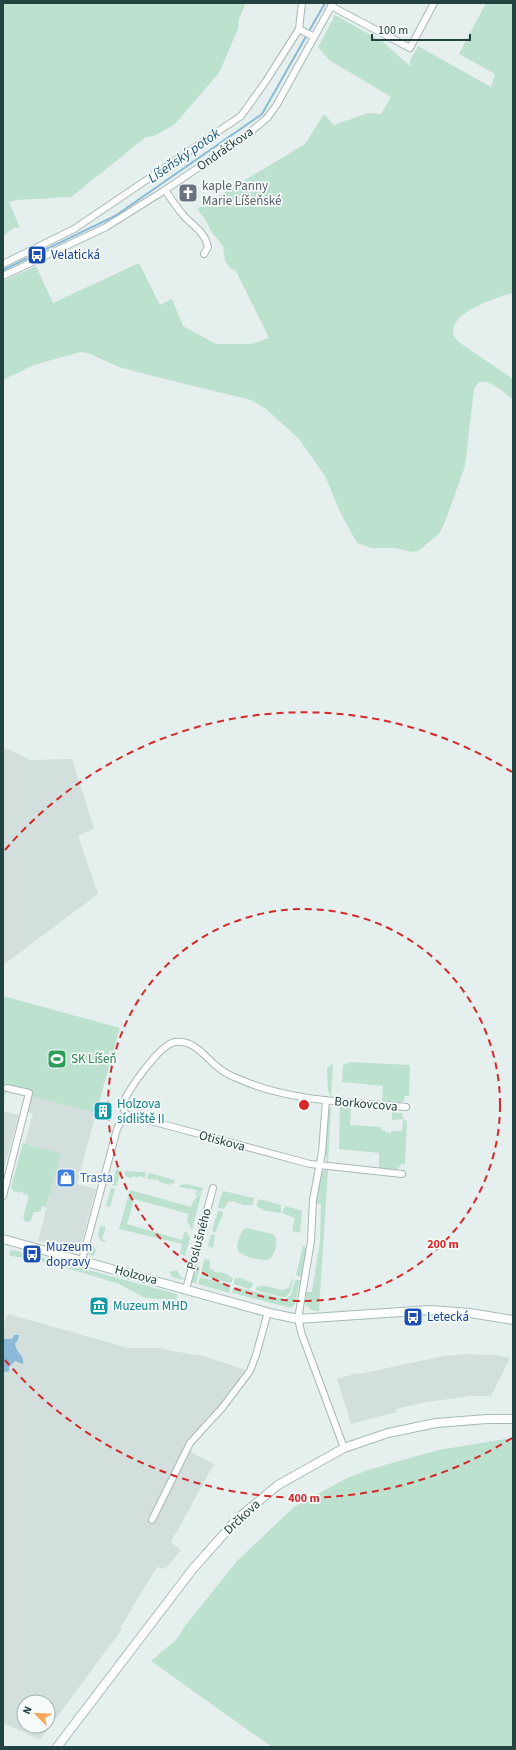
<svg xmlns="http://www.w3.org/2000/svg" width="516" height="1750" font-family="'Source Sans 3',sans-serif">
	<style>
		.built { fill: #d3dfdd; fill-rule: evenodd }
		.green { fill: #bde1cf }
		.water { fill: #8bbad6 }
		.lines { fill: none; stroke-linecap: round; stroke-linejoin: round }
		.stream { stroke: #8bbad6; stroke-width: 2 }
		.street-casing { stroke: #a7b8b6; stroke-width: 8 }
		.secondary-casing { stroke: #a3bcb9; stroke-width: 10 }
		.street { stroke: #fff; stroke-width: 6 }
		.secondary { stroke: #fff; stroke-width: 8 }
		.ring { fill: none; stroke: #d62828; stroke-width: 2; stroke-dasharray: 7 5 }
		.labels { text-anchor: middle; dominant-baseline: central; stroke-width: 3.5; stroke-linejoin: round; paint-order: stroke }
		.street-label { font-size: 13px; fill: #234341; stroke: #f6fbfa }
		.worship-label { font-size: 13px; fill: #5b616d; stroke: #f6fbfa; text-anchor: start }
		.transit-label { font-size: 13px; fill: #164399; stroke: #f6fbfa; text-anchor: start }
		.leisure-label { font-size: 13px; fill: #27864d; stroke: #f6fbfa; text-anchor: start }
		.culture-label { font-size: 13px; fill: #0d838f; stroke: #f6fbfa; text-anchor: start }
		.shop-label { font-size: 13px; fill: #366cbe; stroke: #f6fbfa; text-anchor: start }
		.water-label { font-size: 14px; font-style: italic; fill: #185983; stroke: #f6fbfa }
		.centre { fill: #d62828; stroke: #f6fbfa; stroke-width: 2 }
		.ring-label { font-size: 12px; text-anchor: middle; font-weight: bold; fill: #d62828; stroke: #f6fbfa; stroke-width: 3.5; stroke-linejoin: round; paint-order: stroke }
	</style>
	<rect width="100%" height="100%" fill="#e5efed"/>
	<path class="built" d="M3,747L31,760L72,759L94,829L78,836L98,894L3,965Z
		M31,1096L96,1113L77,1184L96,1189L79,1252L38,1241L50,1194L37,1147L25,1143L33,1114L27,1112Z
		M3,1111L19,1115L3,1172Z
		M8,1314L128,1348H161L171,1351L203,1356L252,1372L236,1396L197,1438L189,1451L214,1464L171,1542L181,1550L165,1569L157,1567L120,1628L122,1629L40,1740L3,1723V1325ZM24,1702H48V1726H24Z
		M466,1354L492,1355L510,1358L491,1396H471L426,1402L396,1409L397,1412L351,1424L337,1379L357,1373L359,1374L444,1356Z"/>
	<path class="green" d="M3,3H246L239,19L238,29L219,73L175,124L154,136L146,137L71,197L16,200L9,202L20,228H14L3,236Z
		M486,3H513V293C499,296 445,314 454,336C455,338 458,341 460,343L513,379V400C505,393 489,377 478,383L474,389L465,466L445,522L439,534L418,551L412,552L395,548H372L357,543L341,514L325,476L299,439L266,409L251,400L145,374L119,367L88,353L80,352L34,365L3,380V281L36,266L53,303L139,263L160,305L172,299L183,326L216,344H251L269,338L236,271L230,268L225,261L223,246L211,231L205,219L197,209L305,144L324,114L334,125L368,113L381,114L391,97L329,60L318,47L335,15L383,42L411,67L410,61L418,46L491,87L495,74L459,54Z
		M3,996L120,1028L96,1113L7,1090L3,1102Z
		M351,1062L410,1065L409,1096H405L404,1101L398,1104L382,1102L383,1086L342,1082L341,1098L343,1065Z
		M333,1064L331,1097L328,1091L327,1068Z
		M340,1107L351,1108L350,1125L381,1127V1130H385V1132L391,1133V1131H402L403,1119L392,1120V1112L402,1113L404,1120L407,1121L405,1164H401L397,1170L379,1169V1153L339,1149Z
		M329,1108H331L328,1164L326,1162L327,1157L325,1156Z
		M23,1143L61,1154L46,1207L42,1206L40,1212H34L30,1222L24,1221L25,1219L23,1218L29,1196L23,1194V1192L21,1191L20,1193L13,1191L11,1187Z
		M116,1169L122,1171L116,1186L112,1185Z
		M328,1169L319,1311L311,1310L308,1306L306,1307V1292H312L320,1241L321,1205L315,1203L321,1172Z
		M125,1171L146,1172L145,1178L139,1176L138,1178L133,1176L132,1178L125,1176Z
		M149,1173L175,1180L174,1184L172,1183L171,1185L159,1182V1180L147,1179Z
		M187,1184L203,1188V1189L195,1197L197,1190L179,1187L180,1185Z
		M111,1188L115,1189L110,1207L106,1206Z
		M130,1190L191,1207L194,1200L202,1191L192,1230L187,1221L189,1214L134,1199L127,1224L182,1240L184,1233L186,1231L190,1238L185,1256L180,1254L182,1244L119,1229Z
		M223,1191L254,1198L253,1205H243L233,1201L232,1202L229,1201L224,1209L219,1208L218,1206Z
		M259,1199L281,1205V1213L266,1211L256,1206Z
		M286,1206L302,1211L300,1233L292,1231L295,1218L282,1213L284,1208Z
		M218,1211H222L223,1214L215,1233L212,1230Z
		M100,1226L105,1227V1230L102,1239L106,1241L105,1242L101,1241L98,1235Z
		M246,1228L273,1234C280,1240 275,1253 270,1259C264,1262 240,1257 238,1250C236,1246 238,1242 239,1238C241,1233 242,1230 246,1228Z
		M211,1235H215L213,1248L208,1246Z
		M92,1245L96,1250L94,1256L88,1254V1248Z
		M303,1246H305L306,1249L301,1277L296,1275Z
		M14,1250L177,1294V1304L164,1299L145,1298L119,1284L97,1277L35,1259L10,1256L9,1251Z
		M206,1259L210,1260V1269L214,1270V1272L224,1273L233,1278L231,1283L201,1276L204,1260Z
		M196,1266L200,1267L196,1284L191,1282Z
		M177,1270L181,1277L184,1279L183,1280L172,1277L170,1272Z
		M200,1277L230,1285L229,1293L198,1284Z
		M235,1278L239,1279L240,1278L253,1283L252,1287L249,1289L234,1284Z
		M292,1278L293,1280L290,1293L285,1297H281L256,1290L257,1286L261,1287L262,1285L282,1290L289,1288Z
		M295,1280H300L295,1304L291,1308L232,1293L233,1288L236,1287L285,1299L291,1295Z
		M505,1439H513V1747H272L151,1661L177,1639L185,1626L237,1561L294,1507L347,1478L371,1469L438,1450Z"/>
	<path class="water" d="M14,1335H19L18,1340L15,1344C16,1353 25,1355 23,1364L15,1361L9,1367V1371L7,1372L3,1371V1339H12Z"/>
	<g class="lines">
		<path class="stream" d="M3,270L115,216L262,114L325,3"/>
		<g class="street-casing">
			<path id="street" d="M302,3L299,29L314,37
				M331,6L410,48L434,3
				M165,190C171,199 177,208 184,216C193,226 205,232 208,247L204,254
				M3,264L74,229L241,116L266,81L299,29
				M3,276L106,227L165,190L248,134L267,118L276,106L333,3
				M326,1100L322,1152L313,1200L311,1241L298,1319L302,1335L344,1448
				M125,1114L310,1164L402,1174
				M3,1196L29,1093L7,1088
				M82,1260L117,1129L125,1114L123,1103C129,1089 160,1044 175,1042C192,1039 204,1055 215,1065C222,1071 230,1076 239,1079C290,1102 351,1102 406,1107
				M186,1289L213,1188
				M152,1520L190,1443L222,1408L250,1371L256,1355L268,1312"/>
		</g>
		<g class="secondary-casing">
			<path id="secondary" d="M3,1239L274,1314L298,1319L430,1310L470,1313L513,1320
				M57,1747L192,1570L237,1519L278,1485L344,1448L388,1433L436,1423L487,1419H513"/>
		</g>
		<use href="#street" class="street"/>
		<use href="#secondary" class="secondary"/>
	</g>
	<g class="ring">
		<circle cx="304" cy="1105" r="196"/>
		<path d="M512 1438A393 393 0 0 1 5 1360M5 850A393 393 0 0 1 512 772"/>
	</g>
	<defs>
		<g id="church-square" transform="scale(1)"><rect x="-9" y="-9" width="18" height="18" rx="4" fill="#6b7280" stroke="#f6fbfa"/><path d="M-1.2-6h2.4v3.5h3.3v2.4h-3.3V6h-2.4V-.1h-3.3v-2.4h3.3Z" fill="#fff"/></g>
		<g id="bus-square" transform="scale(1)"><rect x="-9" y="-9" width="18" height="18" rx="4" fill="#1a4fb4" stroke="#f6fbfa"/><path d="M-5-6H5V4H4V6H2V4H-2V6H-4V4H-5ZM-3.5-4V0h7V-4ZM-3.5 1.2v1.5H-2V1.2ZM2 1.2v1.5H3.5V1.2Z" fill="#fff"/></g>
		<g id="stadium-square" transform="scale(1)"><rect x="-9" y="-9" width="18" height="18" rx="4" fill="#2e9e5b" stroke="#f6fbfa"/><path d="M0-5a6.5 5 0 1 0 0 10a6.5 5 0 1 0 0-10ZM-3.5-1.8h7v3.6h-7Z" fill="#fff"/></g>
		<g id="building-square" transform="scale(1)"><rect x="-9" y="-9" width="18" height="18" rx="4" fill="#0f9aa8" stroke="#f6fbfa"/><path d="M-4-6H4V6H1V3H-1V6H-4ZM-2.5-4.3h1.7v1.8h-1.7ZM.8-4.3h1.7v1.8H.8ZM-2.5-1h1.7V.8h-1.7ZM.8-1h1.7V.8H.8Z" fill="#fff"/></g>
		<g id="shop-square" transform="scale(1)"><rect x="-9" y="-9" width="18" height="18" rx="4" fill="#3f7fe0" stroke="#f6fbfa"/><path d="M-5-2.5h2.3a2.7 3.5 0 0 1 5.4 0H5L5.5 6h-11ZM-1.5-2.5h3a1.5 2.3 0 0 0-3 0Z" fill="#fff"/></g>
		<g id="museum-square" transform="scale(1)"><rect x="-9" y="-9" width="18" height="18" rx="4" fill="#0f9aa8" stroke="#f6fbfa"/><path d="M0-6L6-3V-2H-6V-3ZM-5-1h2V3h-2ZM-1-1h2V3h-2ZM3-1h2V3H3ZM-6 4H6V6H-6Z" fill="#fff"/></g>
	</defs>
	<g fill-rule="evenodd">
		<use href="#church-square" x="188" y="193"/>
		<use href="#bus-square" x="37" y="255"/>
		<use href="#stadium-square" x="57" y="1059"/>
		<use href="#building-square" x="103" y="1111"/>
		<use href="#shop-square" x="66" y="1178"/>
		<use href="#bus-square" x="32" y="1254"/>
		<use href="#museum-square" x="99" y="1306"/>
		<use href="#bus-square" x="413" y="1317"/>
	</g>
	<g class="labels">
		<g class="street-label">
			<text transform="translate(225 149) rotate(-35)">Ondráčkova</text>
			<text transform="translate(366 1104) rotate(5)">Borkovcova</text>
			<text transform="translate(222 1141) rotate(15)">Otiskova</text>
			<text transform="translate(199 1239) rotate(-75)">Poslušného</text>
			<text transform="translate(136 1275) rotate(15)">Holzova</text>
			<text transform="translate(242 1517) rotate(-43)">Drčkova</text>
		</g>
		<g class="worship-label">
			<text x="202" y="186">kaple Panny<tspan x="202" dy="15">Marie Líšeňské</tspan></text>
		</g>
		<g class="transit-label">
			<text x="51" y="255">Velatická</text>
			<text x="46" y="1247">Muzeum<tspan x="46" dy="15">dopravy</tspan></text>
			<text x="427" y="1317">Letecká</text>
		</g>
		<g class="leisure-label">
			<text x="71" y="1059">SK Líšeň</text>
		</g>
		<g class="culture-label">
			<text x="117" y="1104">Holzova<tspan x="117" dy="15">sídliště II</tspan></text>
			<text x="113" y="1306">Muzeum MHD</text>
		</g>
		<g class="shop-label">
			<text x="80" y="1178">Trasta</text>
		</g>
		<g class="water-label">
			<text transform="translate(184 156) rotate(-35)">Líšeňský potok</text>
		</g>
	</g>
	<circle cx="304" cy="1105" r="6" class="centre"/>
	<g class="ring-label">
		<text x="443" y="1248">200 m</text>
		<text x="304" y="1502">400 m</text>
	</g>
	<rect width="516" height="1750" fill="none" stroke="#234341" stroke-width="8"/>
	<g transform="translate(36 1714) rotate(294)"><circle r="19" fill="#f6fbfa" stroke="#a2b1b0"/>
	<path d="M0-3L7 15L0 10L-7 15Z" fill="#f9a559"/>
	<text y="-6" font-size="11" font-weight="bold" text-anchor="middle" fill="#234341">N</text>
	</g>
	<path d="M372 34v6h98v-6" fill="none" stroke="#234341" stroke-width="2"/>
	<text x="378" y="34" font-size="12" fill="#234341" stroke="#f6fbfa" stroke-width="3" paint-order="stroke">100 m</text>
</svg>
